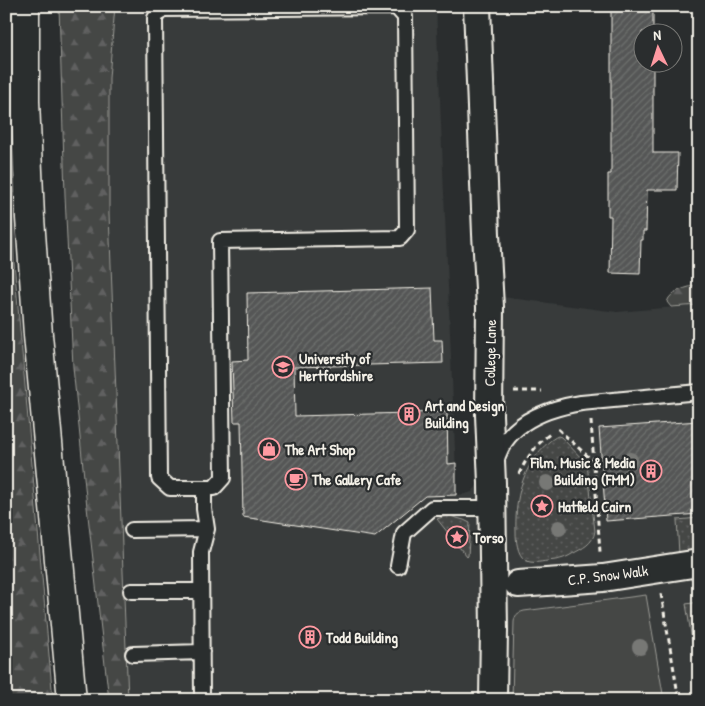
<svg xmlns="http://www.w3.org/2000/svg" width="705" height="706" font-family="'Patrick Hand',sans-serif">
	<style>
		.built { fill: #373a3a }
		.grass { fill: url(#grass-dots); stroke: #9c9c96 }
		.forest { fill: url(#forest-firs); stroke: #9c9c96 }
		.park { fill: #444645; stroke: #9c9c96 }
		.building { fill: url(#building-hatch); stroke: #f4f1e8 }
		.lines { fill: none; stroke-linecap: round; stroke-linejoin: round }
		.lane-casing { stroke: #f4f1e8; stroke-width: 18 }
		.street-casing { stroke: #f4f1e8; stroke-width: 30 }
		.highway-casing { stroke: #f4f1e8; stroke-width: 31 }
		.path { stroke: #f4f1e8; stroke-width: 3; stroke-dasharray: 5 4; stroke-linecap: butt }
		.lane { stroke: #2a2d2e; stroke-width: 14 }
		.street { stroke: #2a2d2e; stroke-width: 26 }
		.highway { stroke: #2a2d2e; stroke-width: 28 }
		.tree { fill: #777875 }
		.labels { text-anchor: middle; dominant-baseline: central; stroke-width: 4.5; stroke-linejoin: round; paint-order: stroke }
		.street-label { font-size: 15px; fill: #f4f1e8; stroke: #2a2d2e }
		.poi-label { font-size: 15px; font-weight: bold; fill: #f4f1e8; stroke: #2a2d2e; text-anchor: start }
	</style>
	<defs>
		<pattern id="grass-dots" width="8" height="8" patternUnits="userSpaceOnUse" patternTransform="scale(1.25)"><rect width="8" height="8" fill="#444645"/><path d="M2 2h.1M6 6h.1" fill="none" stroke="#606160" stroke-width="1.8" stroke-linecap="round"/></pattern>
		<pattern id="forest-firs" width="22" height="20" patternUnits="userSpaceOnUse" patternTransform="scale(1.25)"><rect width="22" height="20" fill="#444645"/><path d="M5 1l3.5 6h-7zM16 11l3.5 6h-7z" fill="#606160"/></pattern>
		<pattern id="building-hatch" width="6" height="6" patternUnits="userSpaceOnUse" patternTransform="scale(1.25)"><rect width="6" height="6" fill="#555756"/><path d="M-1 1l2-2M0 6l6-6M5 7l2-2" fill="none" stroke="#6e706e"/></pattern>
	</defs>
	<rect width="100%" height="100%" fill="#2a2d2e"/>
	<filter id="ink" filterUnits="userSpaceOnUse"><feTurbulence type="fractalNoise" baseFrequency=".02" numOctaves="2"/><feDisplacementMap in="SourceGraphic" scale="10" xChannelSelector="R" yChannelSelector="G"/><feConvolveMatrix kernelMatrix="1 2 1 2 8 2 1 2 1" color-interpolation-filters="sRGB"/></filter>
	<g filter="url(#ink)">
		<path class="built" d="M115,6H436L457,495L465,494L472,492L476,487L479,481L497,318L503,297L617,312L699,305V700H128L109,214V78Z"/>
		<path class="grass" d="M558,436L561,437L587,464L595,531C593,544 583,548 572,554C564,559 557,560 547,561C540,562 531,564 525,560C517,554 516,540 516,532C515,503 520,476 538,453C544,446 551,439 558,436Z
			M450,516L464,520L470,523L468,556L467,557L437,519L443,517Z
			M699,518V550L679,554L677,520Z
			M699,602V681L686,604Z"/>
		<path class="forest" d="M59,6H115L109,78V214L128,700H109L87,507L73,367L65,195Z
			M6,15L9,16L14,262L53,700H6Z
			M699,284V305L671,307L667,302C671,290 687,288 699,284Z"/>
		<path class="park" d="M646,595L664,700H512L514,622C515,615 517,613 524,611Z"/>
		<path class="building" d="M611,6H653V32H642V62H653V153H678L677,190H647L646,231H643V240H641L640,274L610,273L611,216H608V174H611Z
			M432,288L434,340H442L443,363L294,367L295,416L447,412L448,464L456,463V495L425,496L375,537L243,517L241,422H234L232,361L248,360L247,293Z
			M699,421V514L606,521L599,428Z"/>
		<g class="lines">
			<g class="lane-casing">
				<path id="lane" d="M396,7L405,17L407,230L400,238L220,241L223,478L214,488H170L159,478L155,18L162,9Z
					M496,463C505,423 545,409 581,403L699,392
					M132,530L207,529
					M398,566L404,533L432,508H492
					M131,591H201
					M133,654L202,652
					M202,700L201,552L207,529L204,509V488"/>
			</g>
			<g class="street-casing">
				<path id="street" d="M477,6L486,234L490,307L489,415L492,483L494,630L493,700
					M518,584L603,578L699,563"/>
			</g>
			<g class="highway-casing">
				<path id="highway" d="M25,6V101L30,218L38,335L72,700"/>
			</g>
			<path class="path" d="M514,391H542
				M591,421L600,552
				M558,429L594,462
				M519,474C526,459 536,444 550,434
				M661,594L679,700"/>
			<use href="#lane" class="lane"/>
			<use href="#street" class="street"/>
			<use href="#highway" class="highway"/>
		</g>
		<g class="tree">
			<circle cx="630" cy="460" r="8"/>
			<circle cx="547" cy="483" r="8"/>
			<circle cx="559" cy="528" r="8"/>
			<circle cx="640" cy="647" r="8"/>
		</g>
	</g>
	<defs>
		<g id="university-ring" transform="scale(1.125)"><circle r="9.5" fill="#2a2d2e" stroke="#ff9aa2" stroke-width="1.5"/><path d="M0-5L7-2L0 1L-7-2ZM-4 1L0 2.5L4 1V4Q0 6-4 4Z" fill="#ff9aa2"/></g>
		<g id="building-ring" transform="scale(1.125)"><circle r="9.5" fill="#2a2d2e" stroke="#ff9aa2" stroke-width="1.5"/><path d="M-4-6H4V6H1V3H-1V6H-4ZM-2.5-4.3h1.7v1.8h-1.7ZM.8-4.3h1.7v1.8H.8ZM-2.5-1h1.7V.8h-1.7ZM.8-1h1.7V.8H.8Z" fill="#ff9aa2"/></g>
		<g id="shop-ring" transform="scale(1.125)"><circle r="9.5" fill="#2a2d2e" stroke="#ff9aa2" stroke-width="1.5"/><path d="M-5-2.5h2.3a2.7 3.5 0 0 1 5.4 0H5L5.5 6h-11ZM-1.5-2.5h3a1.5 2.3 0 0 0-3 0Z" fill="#ff9aa2"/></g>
		<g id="cafe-ring" transform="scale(1.125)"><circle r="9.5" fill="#2a2d2e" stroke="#ff9aa2" stroke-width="1.5"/><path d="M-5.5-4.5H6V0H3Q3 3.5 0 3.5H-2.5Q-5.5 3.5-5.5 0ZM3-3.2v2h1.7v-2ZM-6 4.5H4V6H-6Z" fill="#ff9aa2"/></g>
		<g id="sight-ring" transform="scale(1.125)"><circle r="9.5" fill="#2a2d2e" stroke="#ff9aa2" stroke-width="1.5"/><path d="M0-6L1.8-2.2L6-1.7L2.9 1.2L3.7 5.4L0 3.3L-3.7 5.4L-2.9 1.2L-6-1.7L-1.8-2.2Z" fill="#ff9aa2"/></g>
	</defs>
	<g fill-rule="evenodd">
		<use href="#university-ring" x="283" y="367"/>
		<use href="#building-ring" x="409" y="414"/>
		<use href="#shop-ring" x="269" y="449"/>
		<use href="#building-ring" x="651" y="471"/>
		<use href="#cafe-ring" x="296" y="479"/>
		<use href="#sight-ring" x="542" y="506"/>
		<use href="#sight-ring" x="457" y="537"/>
		<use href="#building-ring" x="310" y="637"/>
	</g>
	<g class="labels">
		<g class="street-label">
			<text transform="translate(490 353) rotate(-89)">College Lane</text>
			<text transform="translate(608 575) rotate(-7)">C.P. Snow Walk</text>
		</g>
		<g class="poi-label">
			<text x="299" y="358">University of<tspan x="299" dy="17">Hertfordshire</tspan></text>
			<text x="425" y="405">Art and Design<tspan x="425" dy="17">Building</tspan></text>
			<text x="285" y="449">The Art Shop</text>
			<text x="635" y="462" text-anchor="end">Film, Music &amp; Media<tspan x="635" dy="17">Building (FMM)</tspan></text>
			<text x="312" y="479">The Gallery Cafe</text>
			<text x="558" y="506">Hatfield Cairn</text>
			<text x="473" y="537">Torso</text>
			<text x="326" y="637">Todd Building</text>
		</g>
	</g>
	<rect width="705" height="706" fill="none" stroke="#2a2d2e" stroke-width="25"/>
	<rect x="12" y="12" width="680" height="681" fill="none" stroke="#f4f1e8" stroke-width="2" filter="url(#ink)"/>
	<g transform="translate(658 48) rotate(356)"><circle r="24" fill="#2a2d2e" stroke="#7b7b78"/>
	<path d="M0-4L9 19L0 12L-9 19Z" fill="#ff9aa2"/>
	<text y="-8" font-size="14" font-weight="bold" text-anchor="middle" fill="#f4f1e8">N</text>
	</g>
</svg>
